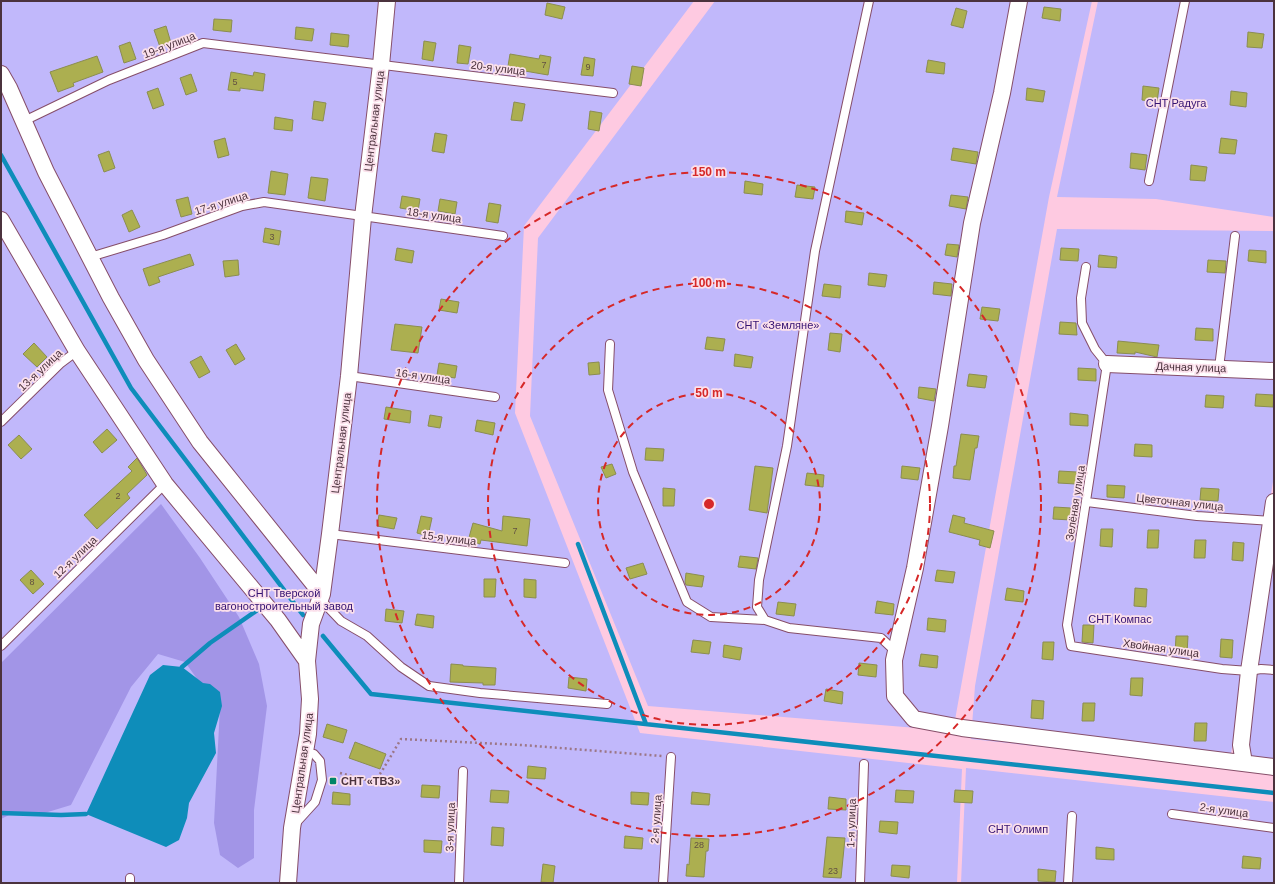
<svg xmlns="http://www.w3.org/2000/svg" width="1275" height="884" font-family="Arial,sans-serif">
	<style>
		.green { fill: #c1b8fb }
		.forest { fill: #a295e7 }
		.water { fill: #0e8dba }
		.lines { fill: none; stroke-linecap: round; stroke-linejoin: round }
		.stream { stroke: #0e8dba; stroke-width: 4.5 }
		.building { fill: #acaf50; stroke: #8b8d50 }
		.lane-casing { stroke: #864e69; stroke-width: 10 }
		.street-casing { stroke: #864e69; stroke-width: 18 }
		.path { stroke: #9c7787; stroke-width: 2.5; stroke-dasharray: 2 3; stroke-linecap: butt }
		.lane { stroke: #fff; stroke-width: 8 }
		.street { stroke: #fff; stroke-width: 16 }
		.ring { fill: none; stroke: #d62828; stroke-width: 2; stroke-dasharray: 7 5 }
		.poi-dot { fill: #008568; stroke: #fbe0eb; stroke-width: 1.5 }
		.labels { text-anchor: middle; dominant-baseline: central; stroke-width: 3.5; stroke-linejoin: round; paint-order: stroke }
		.number-label { font-size: 9px; fill: #635142 }
		.street-label { font-size: 11px; fill: #4b323d; stroke: #fbe0eb }
		.park-label { font-size: 11px; fill: #341272; stroke: #fbe0eb }
		.poi-label { font-size: 11px; font-weight: bold; fill: #4b323d; stroke: #fbe0eb; text-anchor: start }
		.centre { fill: #d62828; stroke: #fbe0eb; stroke-width: 2 }
		.ring-label { font-size: 12px; text-anchor: middle; font-weight: bold; fill: #d62828; stroke: #fbe0eb; stroke-width: 3.5; stroke-linejoin: round; paint-order: stroke }
	</style>
	<rect width="100%" height="100%" fill="#fecae1"/>
	<path class="green" d="M1,1H694L524,226L515,413L640,733L962,769L957,883H1Z
		M715,1H1092L1049,197L953,731L648,706L530,416L538,238Z
		M1098,1H1274V217L1156,199L1057,197Z
		M1057,229L1274,231V475L1229,767L971,739L975,686Z
		M1274,531V773L1239,769Z
		M966,768L1274,802V883H961Z"/>
	<path class="forest" d="M161,504L200,558L239,617L259,664L267,706L254,810V858L238,868L220,855L214,823L220,707L205,690L185,662L158,654L131,687L71,805L38,815H9L1,819V663Z"/>
	<path class="water" d="M163,665L182,667L203,683L210,684L220,692L222,706L214,733L216,753L189,803L187,818L179,840L166,847L86,814L150,675Z"/>
	<g class="lines">
		<path class="stream" d="M1,155L131,388L303,615
			M578,544L646,724
			M323,636L371,694L1274,793
			M182,667L210,643L259,609
			M1,813L61,815L86,814"/>
	</g>
	<path class="building" d="M547,3L565,7L562,19L545,15Z
		M1044,7L1061,9L1060,21L1042,18Z
		M956,8L967,11L963,28L951,25Z
		M214,19L232,20L231,32L213,30Z
		M166,26L171,43L160,47L154,30Z
		M296,27L314,29L312,41L295,39Z
		M1248,32L1264,34L1262,48L1247,47Z
		M331,33L349,35L348,47L330,45Z
		M424,41L436,43L433,61L422,59Z
		M130,42L136,59L124,63L119,46Z
		M459,45L471,47L468,64L457,63Z
		M510,54L539,59L540,55L551,57L548,75L519,70V74L507,72Z
		M97,56L103,72L73,83L74,86L58,92L50,72Z
		M584,57L595,59L593,76L581,75Z
		M928,60L945,63L944,74L926,72Z
		M632,66L644,68L641,86L629,84Z
		M231,72L253,76L254,72L265,74L263,91L240,88V91L228,90Z
		M191,74L197,91L186,95L180,78Z
		M1143,86L1159,88L1157,102L1142,100Z
		M158,88L164,105L153,109L147,92Z
		M1027,88L1045,91L1043,102L1026,100Z
		M1231,91L1247,93L1246,107L1230,105Z
		M314,101L326,103L323,121L312,119Z
		M514,102L525,104L522,121L511,120Z
		M590,111L602,113L599,131L588,129Z
		M275,117L293,120L292,131L274,129Z
		M435,133L447,135L444,153L432,151Z
		M225,138L229,155L218,158L214,141Z
		M1221,138L1237,140L1235,154L1219,153Z
		M953,148L978,152L976,164L951,160Z
		M109,151L115,168L104,172L98,155Z
		M1131,153L1147,155L1145,170L1130,168Z
		M1191,165L1207,167L1205,181L1190,180Z
		M271,171L288,174L285,195L268,193Z
		M311,177L328,179L325,201L308,198Z
		M745,181L763,184L762,195L744,193Z
		M797,185L815,187L813,199L795,197Z
		M951,195L968,197L966,209L949,206Z
		M402,196L420,199L418,211L400,208Z
		M188,197L192,214L181,217L176,200Z
		M440,199L457,202L455,214L438,211Z
		M489,203L501,205L498,223L486,221Z
		M132,210L140,227L129,232L122,215Z
		M846,211L864,213L862,225L845,222Z
		M265,228L281,231L279,245L263,242Z
		M947,244L959,245L957,257L945,255Z
		M397,248L414,251L412,263L395,260Z
		M1061,248L1079,249L1078,261L1060,260Z
		M1249,250L1266,251V263L1248,261Z
		M190,254L194,265L158,277L160,282L149,286L143,269Z
		M1099,255L1117,257L1116,268L1098,267Z
		M238,260L239,275L225,277L223,261Z
		M1208,260L1226,261L1225,273L1207,272Z
		M869,273L887,275L885,287L868,285Z
		M934,282L952,284L951,296L933,294Z
		M824,284L841,286L840,298L822,296Z
		M441,299L459,302L457,313L439,310Z
		M982,307L1000,309L998,321L980,319Z
		M1060,322L1076,323L1077,335L1059,334Z
		M395,324L422,327L418,353L391,350Z
		M1196,328L1213,329V341L1195,340Z
		M830,333L842,334L840,352L828,350Z
		M707,337L725,339L723,351L705,349Z
		M1118,341L1159,345L1157,357L1135,352V354L1117,353Z
		M34,343L47,357L37,367L23,354Z
		M236,344L245,359L235,365L226,350Z
		M735,354L753,357L751,368L734,366Z
		M201,356L210,372L199,378L190,362Z
		M599,362L600,374L589,375L588,363Z
		M439,363L457,366L455,378L437,375Z
		M1078,368L1096,369V381L1078,380Z
		M969,374L987,376L985,388L967,386Z
		M919,387L936,389L934,401L918,398Z
		M1256,394L1274,395L1273,407L1255,406Z
		M1206,395L1224,396L1223,408L1205,407Z
		M386,407L411,411L410,423L384,419Z
		M1070,413L1088,415V426L1070,425Z
		M430,415L442,417L440,428L428,426Z
		M477,420L495,423L493,435L475,431Z
		M107,429L117,440L102,453L93,442Z
		M961,434L979,436L977,448H975L970,480L953,478L954,466H956Z
		M19,435L32,449L21,459L8,445Z
		M1135,444L1152,445V457L1134,456Z
		M646,448L664,449L663,461L645,460Z
		M137,458L147,475L127,494L130,498L97,529L84,515L132,471L128,467Z
		M612,464L616,474L606,478L601,467Z
		M755,466L773,468L767,513L749,510Z
		M902,466L920,468L918,480L901,478Z
		M1059,471L1077,472L1076,484L1058,483Z
		M807,473L824,475L823,487L805,485Z
		M1107,485L1125,486L1124,498L1107,497Z
		M663,488L675,489L674,506H663Z
		M1201,488L1219,489L1218,501L1200,500Z
		M1054,507L1071,508V520L1053,519Z
		M379,515L397,518L394,529L377,526Z
		M953,515L965,518L964,523L994,531L990,548L979,545L980,540L949,532Z
		M421,516L432,518L428,536L417,533Z
		M503,516L530,519L527,546L481,540L480,544L468,541L473,523L502,531Z
		M1101,529H1113L1112,547L1100,546Z
		M1148,530H1159L1158,548H1147Z
		M1195,540H1206L1205,558H1194Z
		M1233,542L1244,543L1243,561L1232,560Z
		M740,556L758,558L756,569L738,567Z
		M643,563L647,574L630,579L626,568Z
		M31,570L44,584L33,594L20,580Z
		M937,570L955,572L953,583L935,581Z
		M686,573L704,576L702,587L686,585L685,582Z
		M484,579H496L495,597H484Z
		M524,579L536,580V598L524,597Z
		M1007,588L1024,591L1023,602L1005,600Z
		M1135,588L1147,589L1146,607L1134,606Z
		M877,601L894,604L893,615L875,613Z
		M778,602L796,604L794,616L776,614Z
		M386,609L404,611L402,623L385,621Z
		M417,614L434,616L433,628L415,625Z
		M928,618L946,620L945,632L927,630Z
		M1083,625H1094L1093,643L1082,642Z
		M1176,636H1188L1187,654H1175Z
		M1221,639L1233,640L1232,658L1220,657Z
		M693,640L711,642L709,654L691,652Z
		M1043,642H1054L1053,660L1042,659Z
		M724,645L742,648L740,660L723,657Z
		M921,654L938,656L937,668L919,666Z
		M859,663L877,665L876,677L858,675Z
		M451,664L463,665V666L496,668L495,685H483V683L450,682Z
		M569,677L587,679L586,691L568,688Z
		M1131,678H1143L1142,696L1130,695Z
		M826,689L843,692L842,704L824,701Z
		M1032,700L1044,701L1043,719L1031,718Z
		M1083,703H1095L1094,721H1082Z
		M1195,723H1207L1206,741H1194Z
		M327,724L347,730L343,743L323,737Z
		M355,742L386,754L380,769L349,758Z
		M528,766L546,768L545,779L527,778Z
		M422,785L440,786L439,798L421,797Z
		M491,790L509,791L508,803L490,802Z
		M896,790L914,791L913,803L895,802Z
		M955,790L973,791L972,803L954,802Z
		M333,792L350,794V805L332,804Z
		M631,792L649,793L648,805L631,804Z
		M692,792L710,794L709,805L691,804Z
		M829,797L846,799V810L828,809Z
		M880,821L898,822L897,834L879,832Z
		M492,827L504,828L503,846L491,845Z
		M625,836L643,838L642,849L624,848Z
		M827,837L845,838L841,878L823,877Z
		M691,838L709,839L708,851H706L704,877L686,876L687,864L689,865Z
		M424,840L442,841L441,853L424,852Z
		M1096,847L1114,849V860L1096,859Z
		M1243,856L1261,858L1260,869L1242,868Z
		M543,864L555,866L553,883L541,882Z
		M892,865L910,866L909,878L891,876Z
		M1038,869L1056,871L1055,882L1038,881Z"/>
	<g class="lines">
		<g class="lane-casing">
			<path id="lane" d="M869,1L815,251L787,446L759,580L757,607L765,620L789,628L881,638L896,652
				M24,121L109,80L203,43L613,93
				M1149,181L1185,1
				M90,257L163,235L242,206L264,202L503,236
				M1086,267L1081,298L1082,323L1095,349L1107,364L1067,625L1071,646L1222,669L1249,671L1261,669L1274,670
				M610,344L608,390L633,472L687,602L711,617L765,620
				M1219,368L1235,236
				M349,376L495,397
				M1,422L61,363L77,351
				M1087,502L1197,516L1273,521
				M330,534L565,563
				M320,599L341,621L367,636L401,667L429,686L480,693L607,704
				M1,646L165,484
				M1172,814L1274,828
				M295,824L315,802L322,780L320,761L314,754L305,753
				M130,883V878
				M459,883L463,771
				M663,883L671,757
				M860,883L864,764
				M1068,883L1072,816"/>
		</g>
		<g class="street-casing">
			<path id="street" d="M1019,1L1002,93L972,223L940,426L915,568L894,660L895,696L914,719L962,728L1274,767
				M1,74L9,88L46,172L111,298L146,360L200,442L322,594
				M1,220L77,351L165,484L278,620L307,661
				M1107,364L1274,371
				M1244,763L1241,745L1249,671L1274,502
				M288,883L292,828L308,734L310,699L307,661L311,624L322,594L330,534L349,376L363,217L381,65L387,1"/>
		</g>
		<path class="path" d="M340,773L374,782L382,771L401,739L522,745L662,756"/>
		<use href="#lane" class="lane"/>
		<use href="#street" class="street"/>
	</g>
	<g class="ring">
		<circle cx="709" cy="504" r="111"/>
		<circle cx="709" cy="504" r="221"/>
		<circle cx="709" cy="504" r="332"/>
	</g>
	<rect class="poi-dot" x="329" y="777" width="8" height="8" rx="2"/>
	<g class="labels">
		<g class="number-label">
			<text x="544" y="65">7</text>
			<text x="588" y="67">9</text>
			<text x="235" y="82">5</text>
			<text x="272" y="237">3</text>
			<text x="118" y="496">2</text>
			<text x="515" y="531">7</text>
			<text x="32" y="582">8</text>
			<text x="699" y="845">28</text>
			<text x="833" y="871">23</text>
		</g>
		<g class="street-label">
			<text transform="translate(169 45) rotate(-21)">19-я улица</text>
			<text transform="translate(498 68) rotate(7)">20-я улица</text>
			<text transform="translate(374 121) rotate(-83)">Центральная улица</text>
			<text transform="translate(221 203) rotate(-18)">17-я улица</text>
			<text transform="translate(434 215) rotate(8)">18-я улица</text>
			<text transform="translate(1191 367) rotate(2)">Дачная улица</text>
			<text transform="translate(40 370) rotate(-43)">13-я улица</text>
			<text transform="translate(423 376) rotate(8)">16-я улица</text>
			<text transform="translate(341 443) rotate(-83)">Центральная улица</text>
			<text transform="translate(1180 502) rotate(6)">Цветочная улица</text>
			<text transform="translate(1075 503) rotate(-81)">Зелёная улица</text>
			<text transform="translate(449 538) rotate(7)">15-я улица</text>
			<text transform="translate(75 557) rotate(-44)">12-я улица</text>
			<text transform="translate(1161 648) rotate(8)">Хвойная улица</text>
			<text transform="translate(302 763) rotate(-82)">Центральная улица</text>
			<text transform="translate(1224 810) rotate(8)">2-я улица</text>
			<text transform="translate(656 819) rotate(-86)">2-я улица</text>
			<text transform="translate(851 823) rotate(-88)">1-я улица</text>
			<text transform="translate(450 827) rotate(-88)">3-я улица</text>
		</g>
		<g class="park-label">
			<text x="1176" y="103">СНТ Радуга</text>
			<text x="778" y="325">СНТ «Земляне»</text>
			<text x="284" y="593">СНТ Тверской<tspan x="284" dy="13">вагоностроительный завод</tspan></text>
			<text x="1120" y="619">СНТ Компас</text>
			<text x="1018" y="829">СНТ Олимп</text>
		</g>
		<g class="poi-label">
			<text x="341" y="781">СНТ «ТВЗ»</text>
		</g>
	</g>
	<circle cx="709" cy="504" r="6" class="centre"/>
	<g class="ring-label">
		<text x="709" y="176">150 m</text>
		<text x="709" y="287">100 m</text>
		<text x="709" y="397">50 m</text>
	</g>
	<rect width="1275" height="884" fill="none" stroke="#4b323d" stroke-width="4"/>
</svg>
